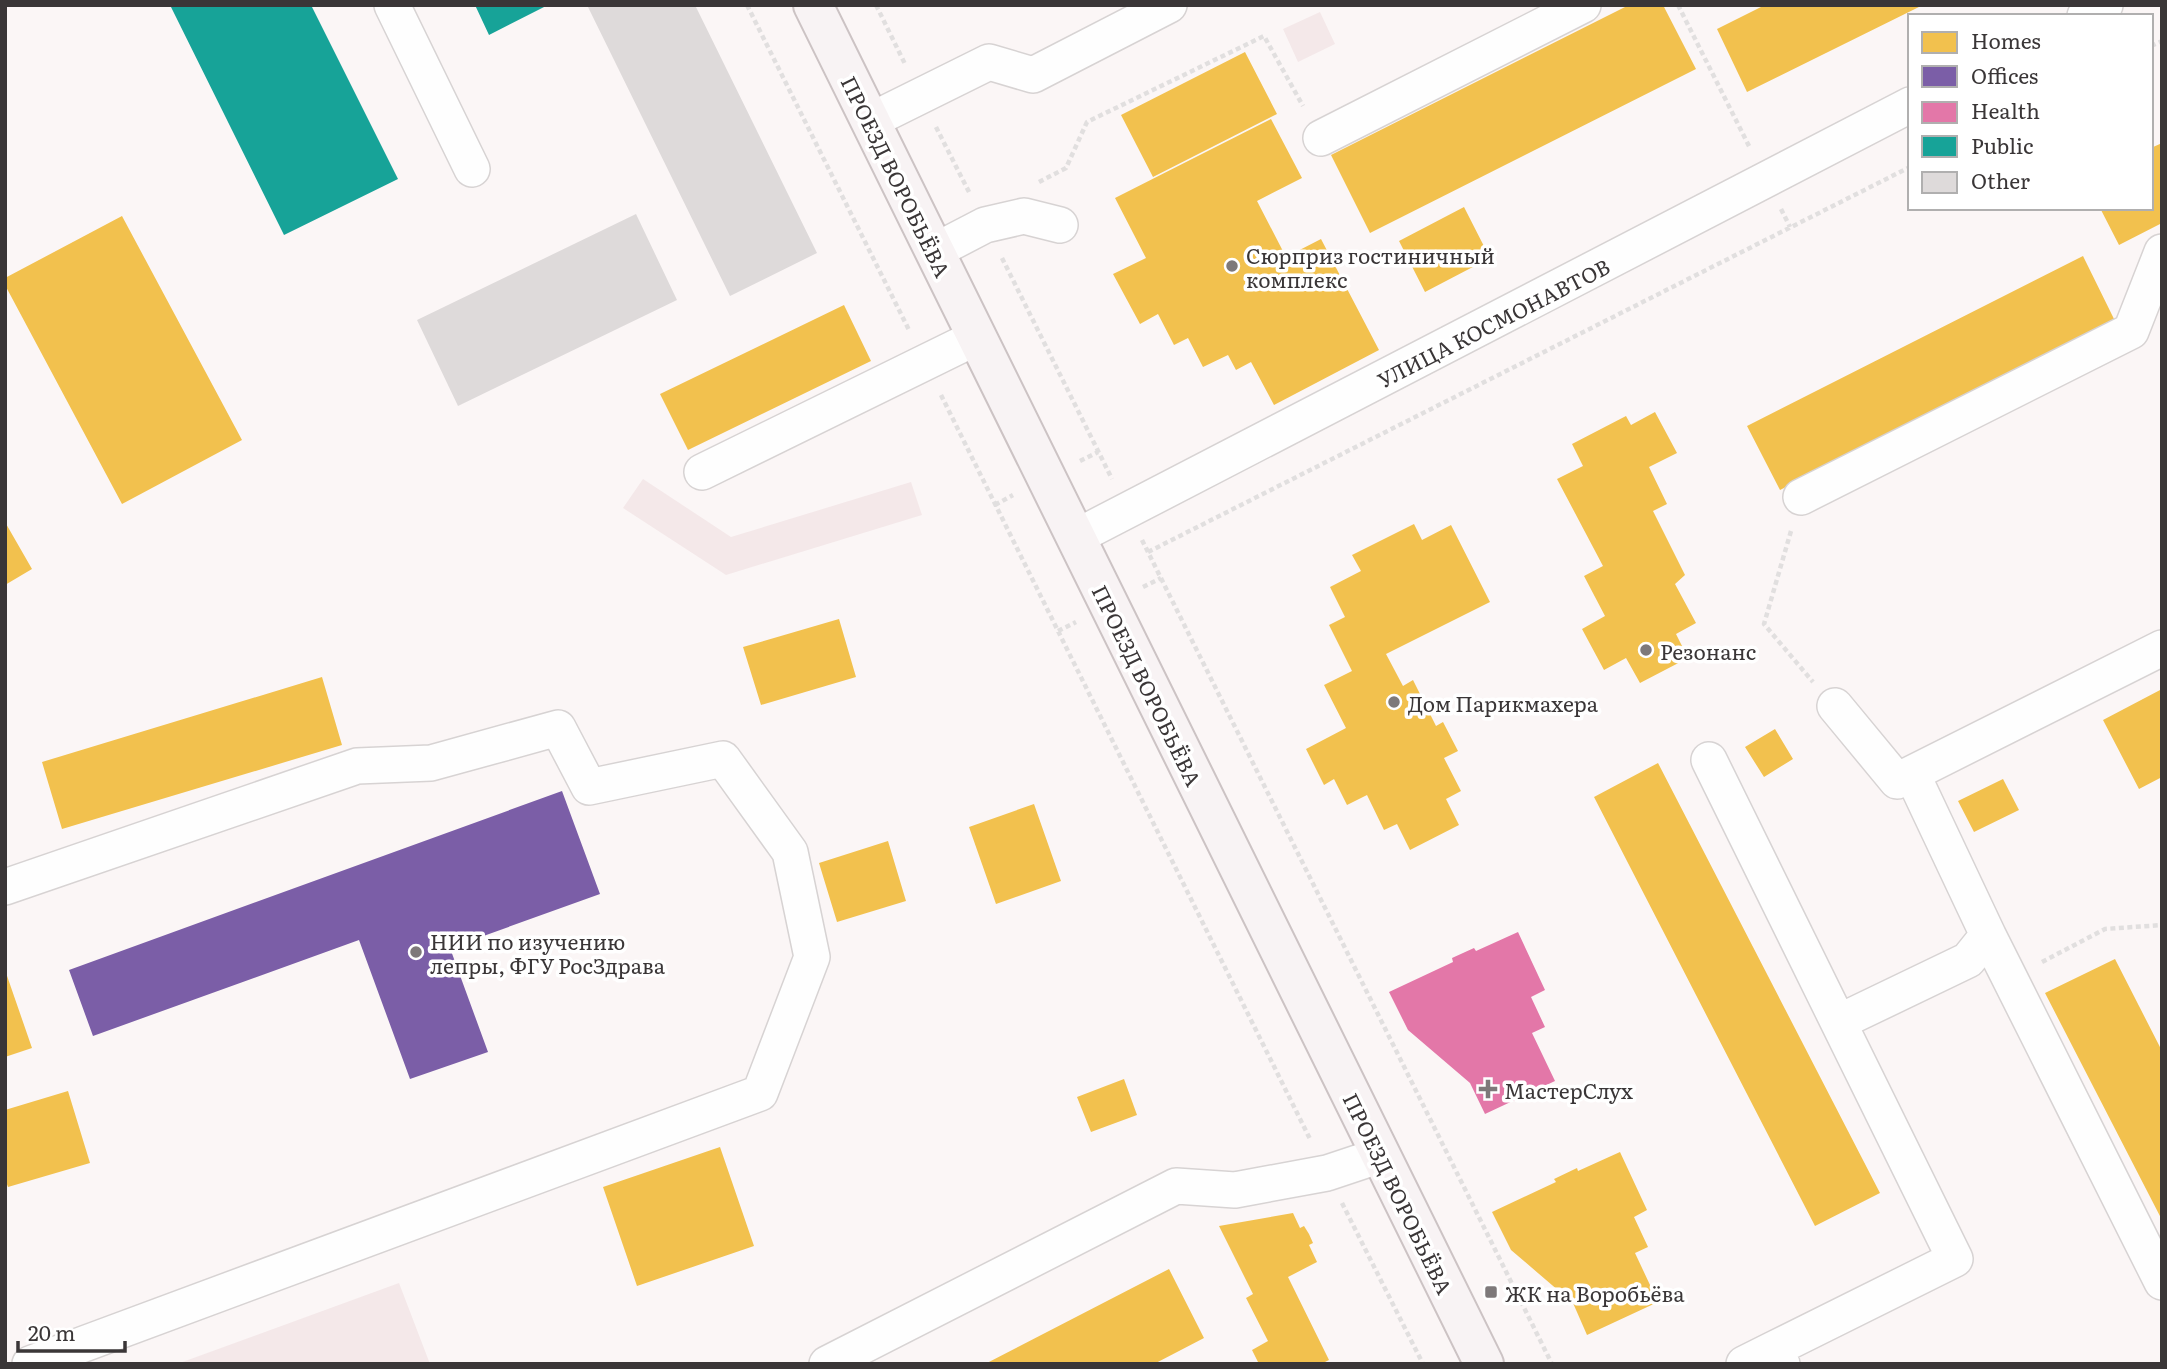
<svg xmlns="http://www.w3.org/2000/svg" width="2167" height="1369" font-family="Literata,serif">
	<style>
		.built { fill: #f4e8e9 }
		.homes { fill: #f2c14e }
		.offices { fill: #7b5ea7 }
		.health { fill: #e377a8 }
		.public { fill: #17a398 }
		.building { fill: #dedada }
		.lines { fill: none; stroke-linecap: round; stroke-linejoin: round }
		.minor-casing { stroke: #d7d3d3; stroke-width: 38 }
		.major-casing { stroke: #ccc3c4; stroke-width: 42 }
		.path { stroke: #e1dfdf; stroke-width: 4.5; stroke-dasharray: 5 3.5; stroke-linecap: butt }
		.minor { stroke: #fefefe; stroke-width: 35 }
		.major { stroke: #f8f3f4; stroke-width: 38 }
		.poi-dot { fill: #7e797a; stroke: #fff; stroke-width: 2.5 }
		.labels { text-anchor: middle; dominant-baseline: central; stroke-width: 7; stroke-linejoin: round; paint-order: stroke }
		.street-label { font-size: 21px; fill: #3a3637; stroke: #fff }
		.poi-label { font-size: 21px; fill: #3a3637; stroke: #fff; text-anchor: start }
	</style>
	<rect width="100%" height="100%" fill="#fbf6f6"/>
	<path class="built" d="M1320,12L1335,44L1298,62L1283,29Z
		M643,479L731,537L911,482L922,515L726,575L623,508Z
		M399,1283L430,1364H177Z"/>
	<path class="homes" d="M1629,5H1663L1696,69L1370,233L1331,155Z
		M1765,5H1923L1747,92L1717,29Z
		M1245,52L1277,114L1153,177L1121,115Z
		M1271,119L1302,178L1257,201L1286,257L1321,239L1379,350L1274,405L1251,362L1236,370L1228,355L1203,367L1188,338L1174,345L1158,314L1140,324L1113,274L1146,258L1115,198Z
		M2162,143V223L2119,245L2100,208H2151V148Z
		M1464,207L1490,258L1425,292L1399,241Z
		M122,216L242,440L122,504L5,285V278Z
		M2083,256L2115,321L1780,490L1747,426Z
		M844,305L871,361L688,450L660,394Z
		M1655,412L1677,453L1649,467L1667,504L1653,511L1685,575L1675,584L1696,623L1676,634L1688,658L1640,683L1626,658L1604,670L1582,629L1605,616L1584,576L1603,566L1557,479L1583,466L1572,444L1626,416L1631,425Z
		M5,522L32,569L5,585Z
		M1414,524L1422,540L1451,525L1490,602L1386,654L1403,686L1413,680L1436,726L1443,722L1458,751L1444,758L1461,791L1446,799L1459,825L1410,850L1397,824L1384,830L1367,795L1347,805L1334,779L1324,785L1306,749L1346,728L1324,685L1352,671L1329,625L1345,617L1330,587L1361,571L1352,555Z
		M839,619L856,677L761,705L743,647Z
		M322,677L342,745L62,829L42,762Z
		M2162,689V777L2139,789L2103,720Z
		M1775,729L1793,759L1764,777L1745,747Z
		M1658,763L1880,1193L1815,1226L1594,797Z
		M2003,779L2019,810L1974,832L1958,801Z
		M1034,804L1061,881L996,904L969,827Z
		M888,841L906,901L837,922L819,863Z
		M2115,959L2162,1051V1220L2045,993Z
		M5,970L32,1048L5,1057Z
		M1124,1079L1137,1115L1091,1132L1077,1097Z
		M68,1091L90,1163L8,1187L5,1179V1110Z
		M720,1147L754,1246L637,1286L603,1187Z
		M1620,1152L1647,1210L1634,1217L1648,1247L1635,1253L1658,1302L1587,1335L1573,1303L1511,1250L1492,1212L1556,1182L1554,1179L1577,1168L1578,1171Z
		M1293,1213L1300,1228L1304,1226L1309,1234L1313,1243L1309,1245L1317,1262L1288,1277L1329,1360L1321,1364H1259L1252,1350L1268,1341L1246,1298L1253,1294L1219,1226Z
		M1169,1269L1204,1338L1154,1364H985Z"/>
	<path class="offices" d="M562,791L600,894L450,948L488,1052L410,1079L359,940L93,1036L69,970Z"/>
	<path class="health" d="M1518,932L1545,990L1531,997L1545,1027L1532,1033L1555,1081L1485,1114L1470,1083L1408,1030L1389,992L1453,962L1452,958L1474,948L1476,951Z"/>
	<path class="public" d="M170,5H311L398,179L284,235Z
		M475,5H548L489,35Z"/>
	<path class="building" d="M587,5H695L817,253L730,296Z
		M636,214L677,300L458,406L417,320Z"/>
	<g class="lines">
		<g class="minor-casing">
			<path id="minor" d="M392,5L472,169
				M2085,16L2105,5
				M870,121L989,62L1033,75L1169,5
				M1321,138L1583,5
				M935,251L985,225L1024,216L1060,225
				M702,472L977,337
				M1801,497L2131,331L2162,252
				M1076,537L1910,105
				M1835,706L1897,781L2162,648
				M1709,760L1955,1259L1774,1349
				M5,887L357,766L431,763L558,728L589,787L723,759L790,852L812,957L760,1093L30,1364
				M1988,935L2162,1282
				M1839,1022L1968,960L1988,935L1912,774
				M827,1364L1176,1186L1235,1190L1327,1173L1381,1155
				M1744,1364L1774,1349L1782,1364"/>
		</g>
		<g class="major-casing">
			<path id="major" d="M813,5L1484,1364"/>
		</g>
		<path class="path" d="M747,5L909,330
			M876,5L906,66
			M1678,5L1750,148
			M2151,46L2162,41
			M936,127L970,194
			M1039,182L1066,168L1087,122L1264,36L1303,106
			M1781,209L1790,227
			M1002,258L1112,479
			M941,395L1310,1139
			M1080,461L1098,452
			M995,505L1013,495
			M1791,531L1764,624L1813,682
			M1142,540L1552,1364
			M1148,552L1910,167
			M1143,587L1161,578
			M1058,631L1076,622
			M2042,962L2105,929L2162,925
			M1342,1203L1423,1364"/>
		<use href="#minor" class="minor"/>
		<use href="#major" class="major"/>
	</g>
	<g class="poi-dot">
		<circle cx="1232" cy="266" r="7"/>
		<circle cx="1646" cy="650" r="7"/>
		<circle cx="1394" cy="702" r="7"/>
		<circle cx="416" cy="952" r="7"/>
		<path d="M1484.5 1078.5h7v7h7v7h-7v7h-7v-7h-7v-7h7z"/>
		<rect x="1484" y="1285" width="14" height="14" rx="3.5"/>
	</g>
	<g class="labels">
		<g class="street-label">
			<text transform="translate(897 176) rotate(64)">ПРОЕЗД ВОРОБЬЁВА</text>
			<text transform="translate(1493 322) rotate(-27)">УЛИЦА КОСМОНАВТОВ</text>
			<text transform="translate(1148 685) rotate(64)">ПРОЕЗД ВОРОБЬЁВА</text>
			<text transform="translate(1399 1193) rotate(64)">ПРОЕЗД ВОРОБЬЁВА</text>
		</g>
		<g class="poi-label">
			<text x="1246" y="254">Сюрприз гостиничный<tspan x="1246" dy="24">комплекс</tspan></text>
			<text x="1660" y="650">Резонанс</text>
			<text x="1408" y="702">Дом Парикмахера</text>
			<text x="430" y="940">НИИ по изучению<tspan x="430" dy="24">лепры, ФГУ РосЗдрава</tspan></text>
			<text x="1504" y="1089">МастерСлух</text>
			<text x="1505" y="1292">ЖК на Воробьёва</text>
		</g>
	</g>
	<rect width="2167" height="1369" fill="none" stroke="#3a3637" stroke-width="14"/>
	<rect x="1908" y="14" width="245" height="196" fill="#ffffff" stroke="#b0afaf" stroke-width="2"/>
	<rect x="1922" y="32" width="35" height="21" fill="#f2c14e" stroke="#b0afaf" stroke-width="2"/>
	<text x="1971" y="49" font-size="21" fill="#3a3637">Homes</text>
	<rect x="1922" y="66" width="35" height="21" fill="#7b5ea7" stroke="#b0afaf" stroke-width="2"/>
	<text x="1971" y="84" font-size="21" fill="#3a3637">Offices</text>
	<rect x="1922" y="102" width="35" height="21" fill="#e377a8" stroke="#b0afaf" stroke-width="2"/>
	<text x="1971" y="119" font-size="21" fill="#3a3637">Health</text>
	<rect x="1922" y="136" width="35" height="21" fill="#17a398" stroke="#b0afaf" stroke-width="2"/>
	<text x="1971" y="154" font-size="21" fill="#3a3637">Public</text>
	<rect x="1922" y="172" width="35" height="21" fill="#dedada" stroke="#b0afaf" stroke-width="2"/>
	<text x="1971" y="189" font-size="21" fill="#3a3637">Other</text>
	<path d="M18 1341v10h107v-10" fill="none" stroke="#3a3637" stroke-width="3.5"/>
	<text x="28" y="1341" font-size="21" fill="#3a3637" stroke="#ffffff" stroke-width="5" paint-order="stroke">20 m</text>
</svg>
